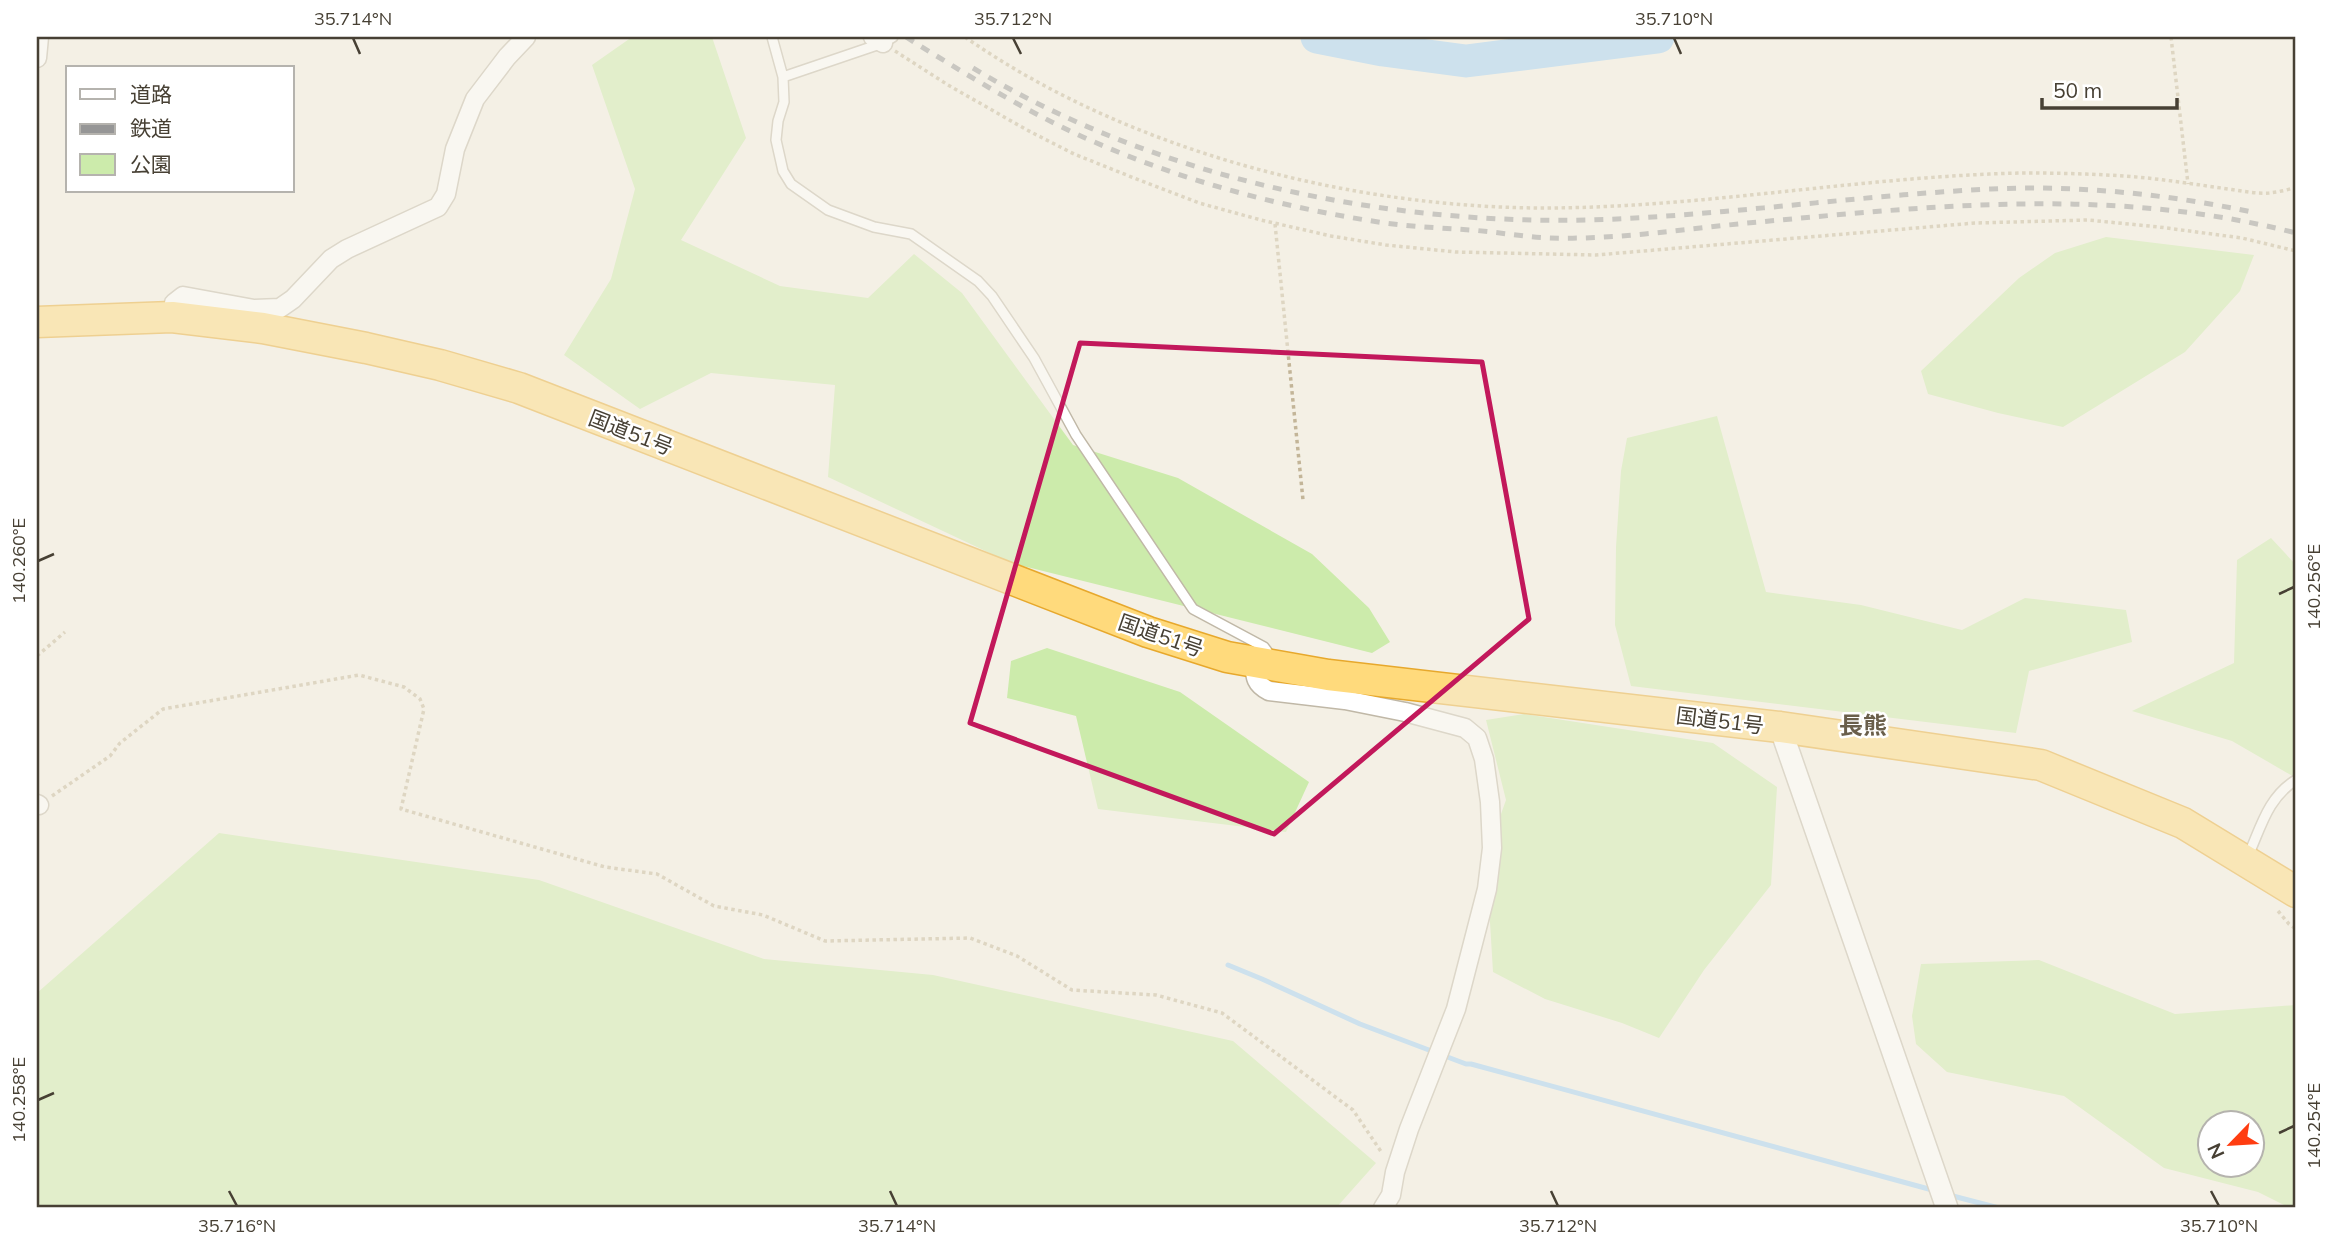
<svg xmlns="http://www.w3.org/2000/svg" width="2333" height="1245" font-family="Mulish,'Noto Sans JP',sans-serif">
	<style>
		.green { fill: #ccebab; fill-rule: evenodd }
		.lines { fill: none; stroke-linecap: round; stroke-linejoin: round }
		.stream { stroke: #9dcef5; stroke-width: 5 }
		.river { stroke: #9dcef5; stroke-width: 33 }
		.service-casing { stroke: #c0b8a7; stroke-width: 12 }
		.minor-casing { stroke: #c0b8a7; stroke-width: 21 }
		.tertiary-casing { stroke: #c0b8a7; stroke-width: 24 }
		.trunk-casing { stroke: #e7a82c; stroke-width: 33 }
		.path { stroke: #c3b598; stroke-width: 3.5; stroke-dasharray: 3.5 3.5; stroke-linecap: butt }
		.service { stroke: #fff; stroke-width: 9 }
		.minor { stroke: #fff; stroke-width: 18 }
		.tertiary { stroke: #fff; stroke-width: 21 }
		.trunk { stroke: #ffda7c; stroke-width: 30 }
		.rail { stroke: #969696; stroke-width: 5; stroke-dasharray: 9 9; stroke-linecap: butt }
		.marked { fill: none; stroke: #c2185b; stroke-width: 5; stroke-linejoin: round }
		.ticks { fill: none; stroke: #474034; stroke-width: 2.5 }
		.labels { text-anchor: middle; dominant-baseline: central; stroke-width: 5; stroke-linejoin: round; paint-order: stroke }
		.street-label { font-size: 21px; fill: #474034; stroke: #fff }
		.quarter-label { font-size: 24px; font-weight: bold; fill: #6a5f4b; stroke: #fff }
		.neatline { fill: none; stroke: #474034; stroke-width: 2.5 }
		.ticks-label { font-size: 18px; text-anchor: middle; fill: #474034 }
	</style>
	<rect width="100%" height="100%" fill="#f4f0e5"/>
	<path class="green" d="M632,37H712L746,138L681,240L780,286L868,298L914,254L962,293L1073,445L1178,478L1312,554L1369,608L1390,642L1372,653L1011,563L828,477L835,385L711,373L640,409L564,355L611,279L635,189L592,65Z
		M2106,237L2254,255L2240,291L2185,352L2063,427L1998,413L1928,394L1921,371L2019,278L2055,253Z
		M1717,416L1766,592L1861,605L1962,630L2025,598L2126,610L2132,642L2029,671L2016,733L1631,686L1615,625L1616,547L1621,471L1627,438Z
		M2271,538L2296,565V778L2232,741L2132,711L2234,663L2237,560Z
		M1047,648L1180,692L1309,782L1286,832L1098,809L1076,716L1007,698L1011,661Z
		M1524,714L1713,743L1777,787L1771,885L1704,970L1659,1038L1622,1023L1545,999L1493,972L1486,856L1506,800L1486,720Z
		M219,833L539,880L764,959L933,975L1233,1041L1376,1163L1336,1208H37V993Z
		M2039,960L2175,1014L2296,1005V1208H2290L2258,1192L2164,1168L2064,1096L1947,1072L1916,1044L1912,1016L1921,964ZM2252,1122V1164H2210V1122Z"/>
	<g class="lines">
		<path class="stream" d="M1228,965L1262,979L1360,1024L1466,1064H1471L1936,1191
			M1949,1195L1999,1208"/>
		<path class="river" d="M1317,37L1383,50L1466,61L1658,37"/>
		<g class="service-casing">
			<path id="service" d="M772,37L783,77L784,102L778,121L776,140L783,171L791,184L828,210L874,227L911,234L978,281L992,296L1034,358L1076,435L1193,609L1264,647L1267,651V658
				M783,77L883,43L893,37
				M2248,856C2261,827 2268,797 2296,780"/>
		</g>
		<g class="minor-casing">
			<path id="minor" d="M873,37L883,43
				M37,58L39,37
				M172,317L174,303L183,296L254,309L280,308L293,299L331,259L347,249L438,207L446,194L455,149L475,99L507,57L526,37
				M1254,662C1255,677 1255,684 1269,691L1345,700L1405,712L1465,728L1477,738L1484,759L1490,802L1492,848L1487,889L1456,1009L1409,1129L1395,1172L1391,1195L1383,1208
				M37,804L39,805"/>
		</g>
		<g class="tertiary-casing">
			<path id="tertiary" d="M1780,727L1947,1208"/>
		</g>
		<g class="trunk-casing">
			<path id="trunk" d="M37,322L172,317L263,328L366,348L440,365L519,388L1148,632L1227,657L1328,675L1780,727L2041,765L2183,823L2296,892"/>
		</g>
		<path class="path" d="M965,37C1128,151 1353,209 1550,208C1709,207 1865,176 2023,173C2064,173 2106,174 2147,178C2174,181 2201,185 2228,189C2242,191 2256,194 2269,193C2278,192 2288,190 2296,187
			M2171,37L2188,184
			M895,51L948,85L1027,130L1074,154L1139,180L1199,203L1261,220L1331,236L1386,245L1456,252L1596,255L1975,223L2088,220L2159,227L2242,238L2296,251
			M1275,224L1303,500
			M37,656L65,632
			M52,796L110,756L120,743L163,709L359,675L404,687L420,699L424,709L401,809L605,867L657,874L714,906L763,915L825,941L970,938L1017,956L1072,990L1156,995L1222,1013L1353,1110L1382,1153
			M2278,911L2289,924L2296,929"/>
		<use href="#service" class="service"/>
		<use href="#minor" class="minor"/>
		<use href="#tertiary" class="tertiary"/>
		<use href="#trunk" class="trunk"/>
		<path class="rail" d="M906,37C959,70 1012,103 1068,130C1167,177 1277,207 1385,223C1414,227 1443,228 1471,230C1498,232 1524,237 1550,238C1620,240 1690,228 1759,222C1941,205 2117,187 2296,233
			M973,68C1162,182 1399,229 1617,219C1742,213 1866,195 1991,189C2079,185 2166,194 2252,212"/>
	</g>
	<path d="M0 0H2333V1245H0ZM1080,343L1482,362L1529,619L1274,834L970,723Z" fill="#f4f0e5" fill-opacity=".55" fill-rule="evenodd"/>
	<path class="marked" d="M1080,343L1482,362L1529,619L1274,834L970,723Z"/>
	<path class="ticks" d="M353,38L360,54M1013,38L1021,54M1674,38L1681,54M38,561L54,554M2279,594L2294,587M38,1100L54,1093M2279,1133L2294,1126M229,1191L237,1206M890,1191L897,1206M1551,1191L1558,1206M2211,1191L2219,1206"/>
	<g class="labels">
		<g class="street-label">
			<text transform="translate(631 432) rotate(21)">国道51号</text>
			<text transform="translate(1161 635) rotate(19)">国道51号</text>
			<text transform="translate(1720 720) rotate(7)">国道51号</text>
		</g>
		<g class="quarter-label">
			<text x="1863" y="725">長熊</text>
		</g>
	</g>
	<rect width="2333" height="1245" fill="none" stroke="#ffffff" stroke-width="77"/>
	<rect x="66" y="66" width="228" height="126" fill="#ffffff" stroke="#b5b3ae" stroke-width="2"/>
	<rect x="80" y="89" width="35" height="10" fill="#ffffff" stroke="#b5b3ae" stroke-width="2"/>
	<text x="130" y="102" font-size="21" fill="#474034">道路</text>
	<rect x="80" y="124" width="35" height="10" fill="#969696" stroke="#b5b3ae" stroke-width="2"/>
	<text x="130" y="136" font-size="21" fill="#474034">鉄道</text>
	<rect x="80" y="154" width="35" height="21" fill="#ccebab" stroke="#b5b3ae" stroke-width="2"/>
	<text x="130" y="172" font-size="21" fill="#474034">公園</text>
	<g transform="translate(2231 1144) rotate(245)"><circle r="33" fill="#ffffff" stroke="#b5b3ae" stroke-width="2"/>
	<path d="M0-5L12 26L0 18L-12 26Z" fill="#ff3d11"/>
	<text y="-10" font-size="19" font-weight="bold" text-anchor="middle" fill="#474034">N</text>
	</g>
	<path d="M2042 98v10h135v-10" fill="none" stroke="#474034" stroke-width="3.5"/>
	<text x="2053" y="98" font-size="21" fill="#474034" stroke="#ffffff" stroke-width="5" paint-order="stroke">50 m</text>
	<rect x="38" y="38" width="2256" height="1168" class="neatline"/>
	<g class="ticks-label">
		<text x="353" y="25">35.714°N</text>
		<text x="1013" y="25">35.712°N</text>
		<text x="1674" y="25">35.710°N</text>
		<text transform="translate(19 561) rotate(-90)" y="6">140.260°E</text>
		<text transform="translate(2314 587) rotate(-90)" y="6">140.256°E</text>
		<text transform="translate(19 1100) rotate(-90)" y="6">140.258°E</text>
		<text transform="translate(2314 1126) rotate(-90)" y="6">140.254°E</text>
		<text x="237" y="1232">35.716°N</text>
		<text x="897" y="1232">35.714°N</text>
		<text x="1558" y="1232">35.712°N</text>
		<text x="2219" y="1232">35.710°N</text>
	</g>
</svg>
